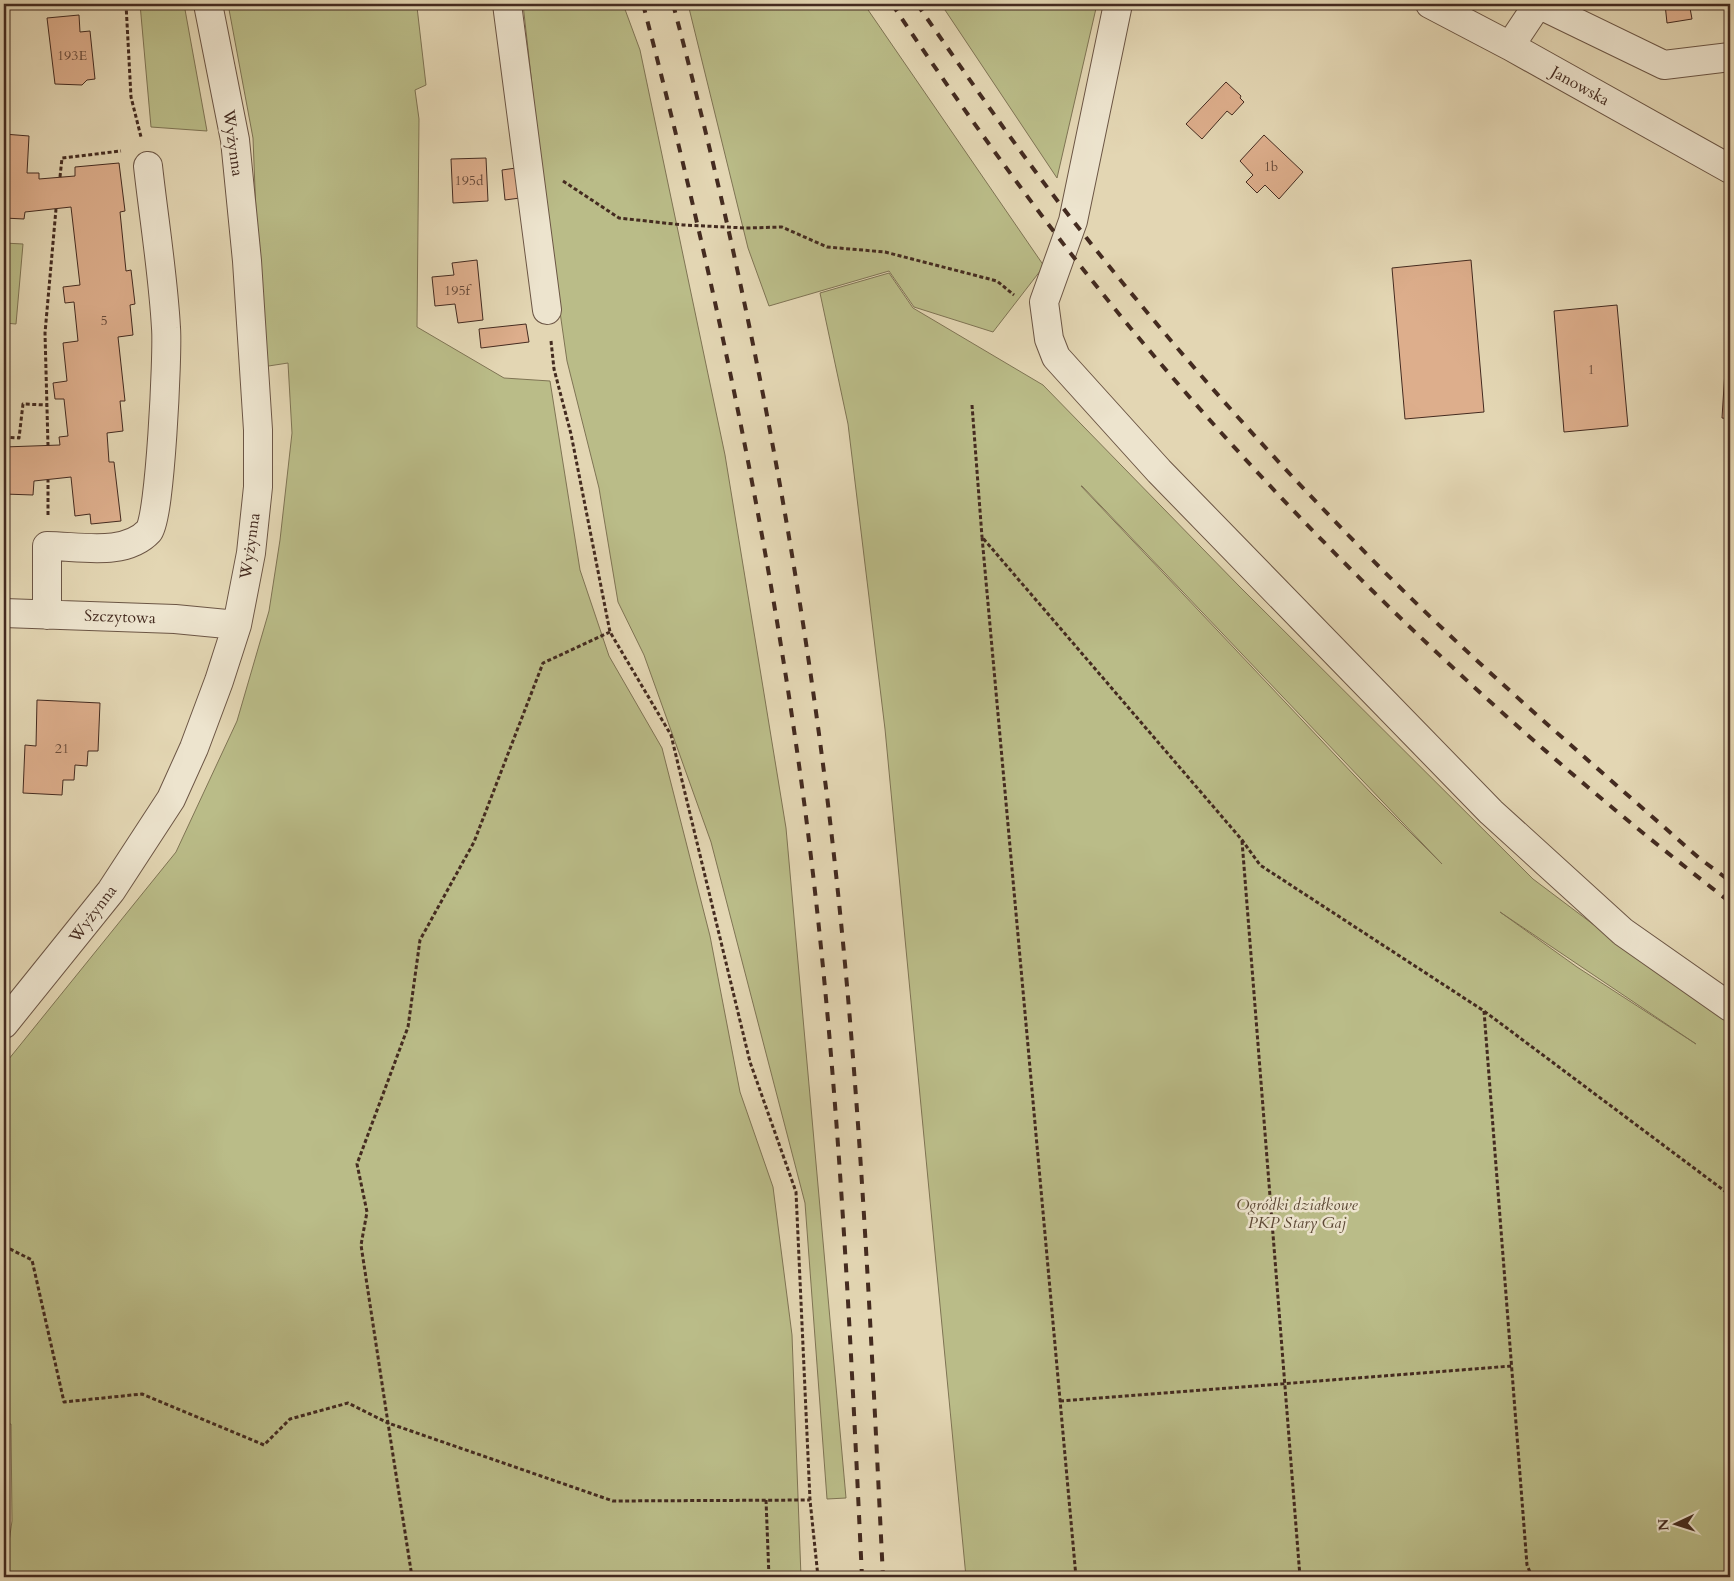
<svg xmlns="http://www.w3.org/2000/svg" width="1734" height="1581" font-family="Cardo,serif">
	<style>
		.green { fill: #babc88; stroke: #7f7454; fill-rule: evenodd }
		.building { fill: #ddae8c; stroke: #442b20 }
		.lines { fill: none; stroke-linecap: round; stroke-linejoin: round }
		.minor-casing { stroke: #6c5645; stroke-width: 30 }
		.path { stroke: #442b20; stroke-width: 3; stroke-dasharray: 4 2.5; stroke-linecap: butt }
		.minor { stroke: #ede4ce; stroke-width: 28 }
		.rail { stroke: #442b20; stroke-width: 4; stroke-dasharray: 9 9; stroke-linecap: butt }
		.labels { text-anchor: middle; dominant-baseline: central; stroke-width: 5; stroke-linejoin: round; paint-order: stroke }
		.number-label { font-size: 14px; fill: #6a4c3b }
		.street-label { font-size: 16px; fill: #442b20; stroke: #ede4ce }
		.park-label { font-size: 16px; font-style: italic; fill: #5c4835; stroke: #ede4ce }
	</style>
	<rect width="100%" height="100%" fill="#e3d6b3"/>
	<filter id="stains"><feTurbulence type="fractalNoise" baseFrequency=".004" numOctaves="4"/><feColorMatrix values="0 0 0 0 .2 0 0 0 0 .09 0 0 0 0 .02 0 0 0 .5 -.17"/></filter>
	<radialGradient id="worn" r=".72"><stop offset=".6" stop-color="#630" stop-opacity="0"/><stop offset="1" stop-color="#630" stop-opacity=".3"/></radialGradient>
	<path class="green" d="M140,4H184L207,131L151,127Z
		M228,4H426L417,7L426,85L415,90L419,119L417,327L504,378L550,381L580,570L609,656L662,748L710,936L740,1092L773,1187L792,1335L801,1577H4L12,1521L11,1424H4V1065L176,852L237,721L269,611L280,540L292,433L288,363L262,367L253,138Z
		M523,4H623L640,50L725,455L786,828L846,1498L827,1499L805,1203L711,842L644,655L618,602L599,488L567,361L547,221Z
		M688,4H864L1044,266L993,332L914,307L889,271L769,306L748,248Z
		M941,4H1097L1057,178Z
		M4,243L23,244L16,324L4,323Z
		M889,273L913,308L1043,385L1240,587L1533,879L1610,937L1730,1022V1577H966L885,729L848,424L820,293ZM1081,486H1082L1442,864L1371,793ZM1500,912L1696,1044L1577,967Z"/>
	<path class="building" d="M4,4H8L6,32H4Z
		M1665,4H1712V5L1690,8L1692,19L1667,23Z
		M79,15L80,32L90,31L95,79L87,80L82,85L55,84L47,18Z
		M1226,82L1241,96L1240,98L1244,102L1232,115L1227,111L1202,139L1186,124Z
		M4,134L29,136L27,173H39V179L75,176V167L119,163L125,211L120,212L126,271L131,270L135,304L130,305L133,335L118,337L125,401H120L123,431L107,433L109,462H114L121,521L91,524L90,514L75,516L71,477L34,481L33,495L4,494V447L60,445L59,437L68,436L64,399H55L53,383L67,381L63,343L78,341L74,302L65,303L63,287L80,285L71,207L25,212L24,219L4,218Z
		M1264,135L1303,172L1279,199L1265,185L1257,193L1246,182L1253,175L1240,161Z
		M486,158L488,201L453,203L451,159Z
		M516,168L520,198L505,200L502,170Z
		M477,260L483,320L458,323L455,304L435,306L432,277L454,275L452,263Z
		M1471,260L1484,412L1405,419L1392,268Z
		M1617,305L1628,426L1564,432L1554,311Z
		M1728,323H1730V419L1722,418Z
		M526,324L529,342L481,348L479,329Z
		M37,700L100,703L98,751H88L87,766L75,765L74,780H63L62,795L23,793L25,745L36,746Z"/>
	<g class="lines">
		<g class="minor-casing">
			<path id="minor" d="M507,4L547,310
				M1118,4L1073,221L1044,302L1049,339L1056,357L1159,471L1491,812L1623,932L1730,1007
				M1430,4L1510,46L1730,169
				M1538,4L1664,65L1730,57
				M1510,46L1538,4
				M4,613L175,619L237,625
				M47,615V546C79,546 125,557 149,531C160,519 168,353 166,328C163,274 154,220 148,166
				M4,1024L111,891L171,799L194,748L219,681L237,625L251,553L258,487V430L247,261L235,140L208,4"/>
		</g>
		<path class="path" d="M126,4L131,97L141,137
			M60,177L62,158L121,151
			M563,181L619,218L683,225L746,228L782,227L827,247L885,252L997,281L1014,295
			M551,341L554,369L571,434L610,632L671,735L750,1062L796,1192L810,1500L818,1577
			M972,405L982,537
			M4,437L19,438L23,404L46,405
			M48,446L45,333L56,209
			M48,515V480
			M610,632L543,663L474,842L420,940L408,1027L357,1164L367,1212L361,1245L388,1423L613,1501L810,1500
			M1242,841L1300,1577
			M1484,1011L1527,1565L1532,1577
			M4,1246L32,1260L64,1402L142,1394L264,1445L290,1419L348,1403L388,1423L412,1577
			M1060,1401L1512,1366
			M766,1500L769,1577
			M1076,1577L982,537L1242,840L1260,865L1484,1011L1730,1195"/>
		<use href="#minor" class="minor"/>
		<path class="rail" d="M643,4C709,257 764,512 800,772C837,1038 849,1308 862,1577
			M673,4C742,263 794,529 827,796C859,1055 870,1316 883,1577
			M892,4C963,110 1038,215 1119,314C1299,533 1506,729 1730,902
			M917,4C968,77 1018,151 1074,222C1161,333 1256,441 1355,542C1463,654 1583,755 1699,858L1730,881"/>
	</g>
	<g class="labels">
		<g class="number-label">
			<text x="72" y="55">193E</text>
			<text x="1271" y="166">1b</text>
			<text x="469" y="180">195d</text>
			<text x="457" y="290">195f</text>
			<text x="104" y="320">5</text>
			<text x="1591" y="369">1</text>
			<text x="62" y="748">21</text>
		</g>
		<g class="street-label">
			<text transform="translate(1580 86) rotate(29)">Janowska</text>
			<text transform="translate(233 143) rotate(82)">Wyżynna</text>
			<text transform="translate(250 546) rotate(-82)">Wyżynna</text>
			<text transform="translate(120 617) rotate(2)">Szczytowa</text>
			<text transform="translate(93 914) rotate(-53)">Wyżynna</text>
		</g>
		<g class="park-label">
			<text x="1297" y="1205">Ogródki działkowe<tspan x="1297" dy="18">PKP Stary Gaj</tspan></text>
		</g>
	</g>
	<rect width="1734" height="1581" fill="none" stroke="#e3d6b3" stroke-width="20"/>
	<rect x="5" y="5" width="1724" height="1571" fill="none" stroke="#442b20" stroke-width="2.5"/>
	<rect x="10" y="10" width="1714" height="1561" fill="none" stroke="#442b20"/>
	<g transform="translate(1676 1524) rotate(266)" stroke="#ede4ce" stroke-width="4" paint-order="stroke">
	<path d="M0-4L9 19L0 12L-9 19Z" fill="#442b20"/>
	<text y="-8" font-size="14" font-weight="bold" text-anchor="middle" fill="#442b20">N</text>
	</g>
	<rect width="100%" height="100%" filter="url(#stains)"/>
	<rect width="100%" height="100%" fill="url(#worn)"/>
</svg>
